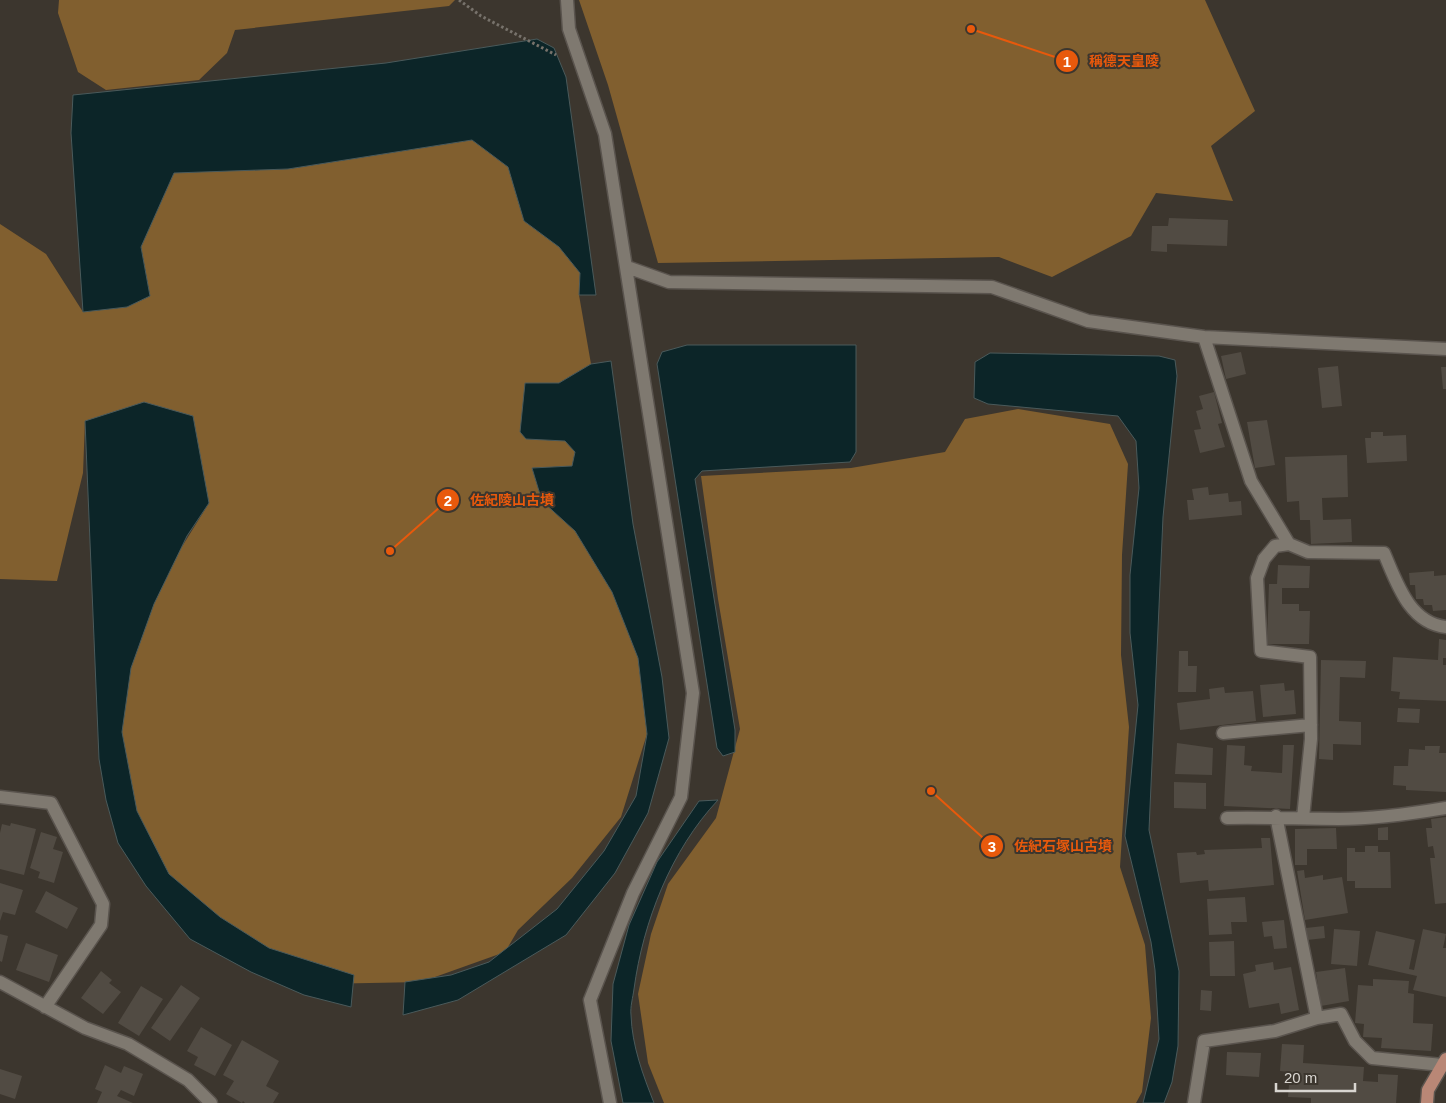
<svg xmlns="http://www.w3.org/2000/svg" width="1446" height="1103" font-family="Helvetica,'Noto Sans JP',sans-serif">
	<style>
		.forest { fill: #815f2f }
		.water { fill: #0c2528; stroke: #4a5a5b }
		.building { fill: #514b43 }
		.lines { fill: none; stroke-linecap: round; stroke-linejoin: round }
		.minor-casing { stroke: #5a544e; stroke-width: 15 }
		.major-casing { stroke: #5a544e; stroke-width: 15 }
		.path { stroke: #77726b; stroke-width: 3; stroke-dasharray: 2.5 2.5; stroke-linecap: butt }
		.minor { stroke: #7f7970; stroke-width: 12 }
		.major { stroke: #b98776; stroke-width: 12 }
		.leader { fill: none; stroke: #e8590c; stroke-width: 2 }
		.callout-dot { fill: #e8590c; stroke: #3c362e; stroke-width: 2 }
		.mark-label { font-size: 15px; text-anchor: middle; font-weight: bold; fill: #fff }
		.callout-label { font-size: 14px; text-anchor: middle; font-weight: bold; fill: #e8590c; stroke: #3c362e; stroke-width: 4; stroke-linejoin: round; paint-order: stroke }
	</style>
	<rect width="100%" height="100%" fill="#3c362e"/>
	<path class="forest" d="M59,0H455L449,6L235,30L227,53L199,80L106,90L78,72L58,13Z
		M579,0H1205L1255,111L1211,146L1233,201L1156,193L1131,236L1052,277L999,257L658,263L608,85Z
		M472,140L508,167L524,221L559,247L580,273L579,295L591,364L559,383H526L527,439L565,441L575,452L572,466L532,468L542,501L575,531L612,592L638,658L647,734L621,817L572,878L518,930L505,952L421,982L319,984L218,932L130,829L102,676L209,503L85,421L83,473L57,581L0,579V224L46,254L83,312L127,307L150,296L141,247L174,173L288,169Z
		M1018,409L1110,424L1128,464L1122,555L1121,655L1129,727L1120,867L1145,945L1151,1018L1142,1092L1136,1103H664L648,1063L638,994L651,934L668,884L716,818L740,729L718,599L701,476L851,468L945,452L965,419Z"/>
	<path class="water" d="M537,39L554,48L566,77L596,295H579L580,273L559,247L524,221L508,167L472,140L288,169L174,173L141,247L150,296L127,307L83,312L71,133L73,95L386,63Z
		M687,345H856V452L850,462L702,471L695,479L735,730V752L723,756L717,748L657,364L662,352Z
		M990,353L1159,356L1175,360L1177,376L1163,517L1149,830L1179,971L1178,1046L1172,1082L1164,1103H1143L1159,1039L1155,970L1151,942L1125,836L1138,705L1130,633V575L1139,488L1136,441L1118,416L988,404L974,398L975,362Z
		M611,361L633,524L662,677L669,738L648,813L615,873L566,935L458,1000L403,1015L405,982L451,975L489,962L557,909L604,851L636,796L647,734L638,658L612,592L575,531L542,501L532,468L572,466L575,452L565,441L526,439L520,432L525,383H559L591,364Z
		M144,402L193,416L209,503L187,536L154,604L131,668L122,732L137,811L169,874L220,917L269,948L354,975L351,1007L304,995L251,972L190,939L146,886L118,843L106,800L99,759L85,421Z
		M718,800C671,850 643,922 634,989C633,997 630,1007 631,1015C632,1046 643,1075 654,1103H623L611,1041L613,984L629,925L657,862L699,801Z"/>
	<path class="building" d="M1169,218L1228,220L1227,246L1167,244V252L1151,251L1152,226H1168Z
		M1241,352L1246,374L1226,379L1221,356Z
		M1338,366L1342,406L1322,408L1318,368Z
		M1441,367H1446V389H1443Z
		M1214,392L1222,423L1218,424L1225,447L1200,453L1194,430L1201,429L1196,411L1203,409L1199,396Z
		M1267,420L1275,465L1255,468L1247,422Z
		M1371,432H1383V436L1406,435L1407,461L1367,463L1365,438H1371Z
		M1347,455L1348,497L1322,498L1323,520L1351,519L1352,542L1311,544L1310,520H1300L1299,501L1287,502L1285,457Z
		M1208,487L1209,495L1228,493L1229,502L1241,501L1242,515L1189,520L1187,500H1194L1192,489Z
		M1278,565L1310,566L1309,588H1282V604H1299V611H1310L1309,644H1267L1269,584H1277Z
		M1434,571V576L1446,575V610L1433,611L1432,605H1424L1423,599H1416L1415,585H1410L1409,573Z
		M1439,639L1446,640V658H1443V665H1446V701L1399,699L1400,692L1391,691L1393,657L1438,660Z
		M1179,651H1188V666H1197L1196,692H1178Z
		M1321,660L1366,661L1365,678L1340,677L1339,721L1361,722V745L1333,744V760L1319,759Z
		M1284,683L1285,691L1294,690L1296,714L1263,717L1260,685Z
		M1224,687L1225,693L1253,691L1256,721L1180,730L1177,703L1210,699L1209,689Z
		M1398,708L1420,709L1419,723L1397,722Z
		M1177,743L1213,748L1212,775L1175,774Z
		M1227,745L1245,746L1244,765L1252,766L1251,771L1282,773L1283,745H1294L1290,809L1224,806Z
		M1425,746H1440L1439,753H1446V792L1406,790V786L1393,785L1394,766H1408L1409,749L1425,750Z
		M1174,782L1206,783V809L1174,808Z
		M1446,817V903L1435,904L1430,858H1435L1433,846L1428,847L1426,828H1432L1431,819Z
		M11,823L36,829L24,875L0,869V833L2,824L10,826Z
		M1388,827V840H1378V828Z
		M1336,828L1337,849H1307V865H1295V829Z
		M41,832L57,837L53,849L63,852L54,883L38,878L40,872L30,868Z
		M1261,838H1270L1274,885L1209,891L1208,880L1180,883L1177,853L1196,852L1197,855L1205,854L1204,850L1262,848Z
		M1365,846H1378V852H1390L1391,888H1355V881H1347V848H1355V852H1365Z
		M1304,870L1305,878L1323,875V880L1342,877L1348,913L1305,920L1297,871Z
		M0,883L23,890L15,915L3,912L0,921Z
		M46,891L78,908L67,929L35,912Z
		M1245,897L1247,922H1231L1232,934L1209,935L1207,899Z
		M1284,920L1287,948L1274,949L1272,936L1264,937L1262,922Z
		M1324,926L1325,938L1307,940L1306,928Z
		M1334,929L1360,931L1357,966L1331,964Z
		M1423,929L1446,934L1443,948H1446V997L1413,990L1417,976L1368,965L1376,931L1415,940L1409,969L1414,970Z
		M0,934L8,936L2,962L0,961Z
		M1234,941L1235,976H1210L1209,942Z
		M26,943L58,955L49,982L16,970Z
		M1273,962L1274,970L1291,967L1299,1010L1281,1014L1279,1003L1249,1008L1243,974L1256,971L1255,965Z
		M1345,968L1349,1001L1321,1006L1316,972Z
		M101,971L112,980L109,983L121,992L103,1014L81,998Z
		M1373,979L1409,981L1408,993L1414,994L1413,1023L1433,1024L1431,1051L1381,1048L1382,1038L1363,1037L1364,1024L1355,1023L1358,985L1373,986Z
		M181,985L200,998L170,1041L151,1028Z
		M141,986L163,999L139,1036L118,1023Z
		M1201,990L1212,991L1211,1011L1200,1010Z
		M201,1027L232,1045L215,1076L194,1065L198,1057L187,1051Z
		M242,1040L279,1061L266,1086L279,1093L273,1103H245L243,1101L242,1103L226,1094L234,1081L223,1075Z
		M1282,1044L1304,1045L1303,1063L1364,1067L1363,1081L1378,1082V1074L1398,1075L1396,1103H1311V1098L1288,1097L1290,1072L1280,1071Z
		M1227,1052L1261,1053L1259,1077L1226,1075Z
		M105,1065L121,1073L124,1066L143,1074L134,1096L121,1090L117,1096L133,1103H97L102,1092L95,1089Z
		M0,1069L22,1076L15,1099L0,1094Z"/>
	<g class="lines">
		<g class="minor-casing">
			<path id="minor" d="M567,0L569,29L605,134L693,693L681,797L633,893L590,1000L610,1103
				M627,267L669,282L992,287L1088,321L1204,337L1446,349
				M1204,337L1251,481L1289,544
				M1223,733L1311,725
				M0,797L51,803L103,904L101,925L45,1007
				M1276,816L1317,1018
				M1227,818C1264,817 1301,819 1339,819C1375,819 1410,814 1446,808
				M1303,818L1311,739L1310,657L1261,651L1257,578L1264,559L1275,546L1289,544L1308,552L1384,553C1397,583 1409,623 1446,627
				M0,982L85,1028L128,1044L188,1080L211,1103
				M1194,1103L1204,1041L1275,1031L1317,1018L1341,1014L1355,1041L1372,1058L1442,1065"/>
		</g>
		<g class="major-casing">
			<path id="major" d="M1427,1103L1428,1090L1446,1059"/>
		</g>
		<path class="path" d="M459,0L481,16L556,55"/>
		<use href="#minor" class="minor"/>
		<use href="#major" class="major"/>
	</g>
	<path class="leader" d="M971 29L1067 61M390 551L448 500M931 791L992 846"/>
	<g class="callout-dot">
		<circle cx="971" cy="29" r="5"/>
		<circle cx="390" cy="551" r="5"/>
		<circle cx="931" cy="791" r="5"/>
		<circle cx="1067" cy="61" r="12"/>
		<circle cx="448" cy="500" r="12"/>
		<circle cx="992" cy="846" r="12"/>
	</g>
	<g class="mark-label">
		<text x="1067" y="67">1</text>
		<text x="448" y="506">2</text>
		<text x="992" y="852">3</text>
	</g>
	<g class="callout-label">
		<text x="1124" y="66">稱德天皇陵</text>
		<text x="512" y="505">佐紀陵山古墳</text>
		<text x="1063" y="851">佐紀石塚山古墳</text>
	</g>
	<path d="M1276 1083v8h79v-8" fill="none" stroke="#d9d6d1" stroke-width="2.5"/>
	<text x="1284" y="1083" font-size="15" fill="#d9d6d1" stroke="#3c362e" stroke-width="4" paint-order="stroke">20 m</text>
</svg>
